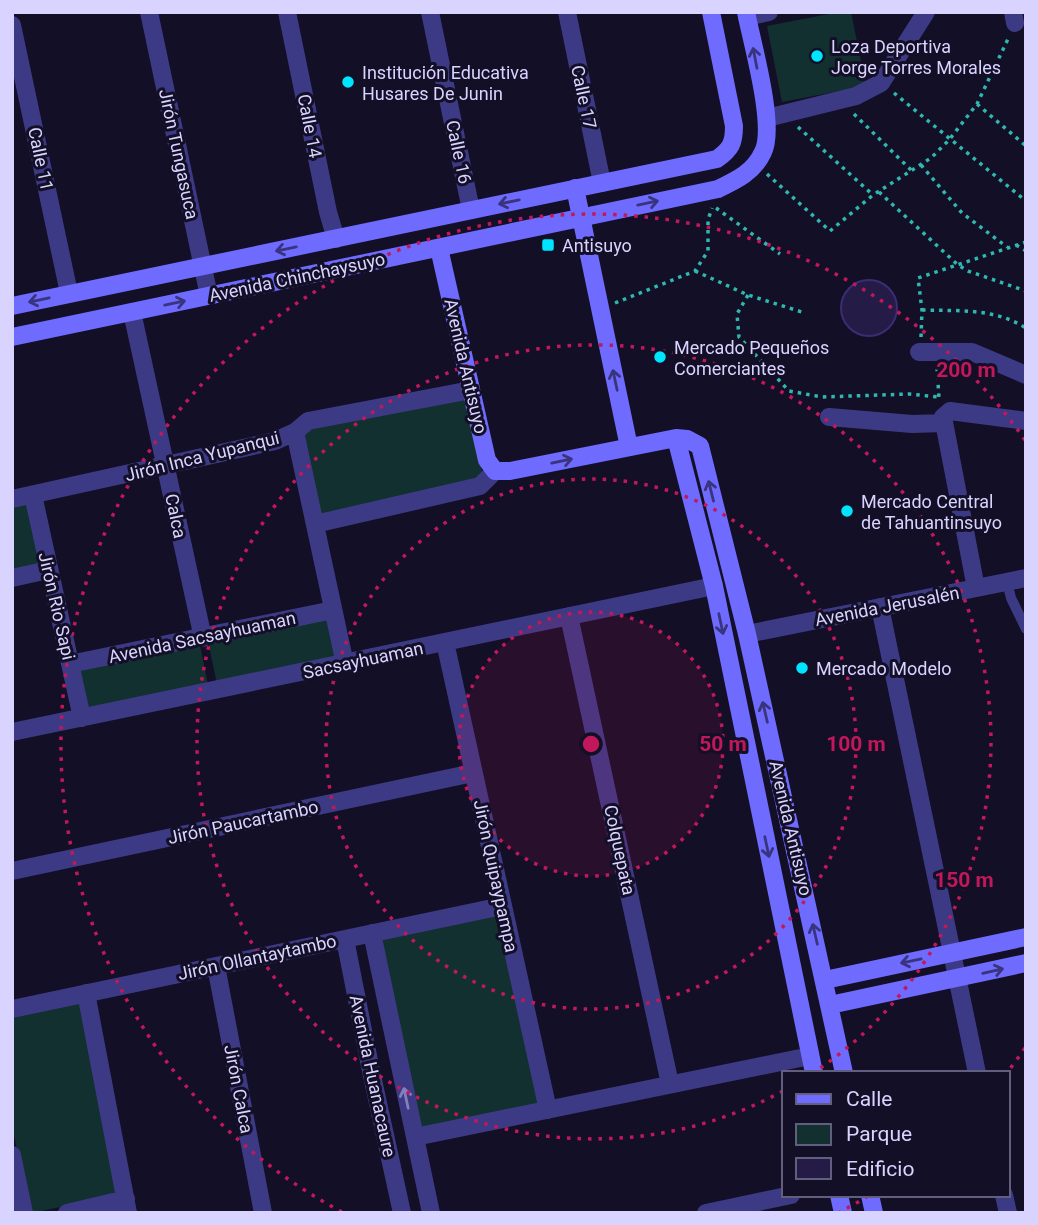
<svg xmlns="http://www.w3.org/2000/svg" width="1038" height="1225" font-family="Roboto,sans-serif">
	<style>
		.green { fill: #12302f }
		.building { fill: #241b47; stroke: #3b2d73; stroke-width: 2 }
		.lines { fill: none; stroke-linecap: round; stroke-linejoin: round }
		.path { stroke: #2fb8b0; stroke-width: 3.5; stroke-dasharray: 3.5 5; stroke-linecap: butt }
		.lane { stroke: #3d3a85; stroke-width: 10 }
		.street { stroke: #3d3a85; stroke-width: 18 }
		.secondary { stroke: #6f6bff; stroke-width: 18 }
		.oneway { stroke: #38347d }
		.oneway2 { stroke: #837fbc }
		.ring { fill: none; stroke: #c2185b; stroke-width: 3.5; stroke-dasharray: 3.5 7 }
		.poi-dot { fill: #00e5ff; stroke: #130f26; stroke-width: 2.5 }
		.labels { text-anchor: middle; dominant-baseline: central; stroke-width: 6; stroke-linejoin: round; paint-order: stroke }
		.poi-label { font-size: 18px; fill: #d9d4ff; stroke: #130f26; text-anchor: start }
		.street-label { font-size: 18px; fill: #d9d4ff; stroke: #130f26 }
		.centre { fill: #c2185b; stroke: #130f26; stroke-width: 3.5 }
		.ring-label { font-size: 21px; text-anchor: middle; font-weight: bold; fill: #c2185b; stroke: #130f26; stroke-width: 6; stroke-linejoin: round; paint-order: stroke }
	</style>
	<rect width="100%" height="100%" fill="#130f26"/>
	<path class="green" d="M839,12H851L866,86L782,102L767,26Z
		M466,397L484,480L321,515L302,431Z
		M29,500L43,567L12,573V503Z
		M329,616L338,659L217,684L208,642Z
		M200,645L208,685L88,710L78,668Z
		M496,914L538,1103L421,1129L381,939Z
		M82,1002L120,1195L31,1213L12,1127V1016Z"/>
	<path class="building" d="M841 308a28 28 0 1 1 56 0a28 28 0 1 1-56 0Z"/>
	<g class="lines">
		<path class="path" d="M894,93L1026,201
			M977,104L1026,146
			M854,114L912,171
			M798,127L873,195
			M921,165L962,213L1007,247
			M767,174L830,231L873,195L931,158L949,140L977,104L1008,39
			M879,192L958,265L968,271L1026,291
			M716,208L780,254
			M1016,245L1026,251
			M695,271L748,295L805,313
			M748,295L737,314L739,337L789,391L822,397L909,394L938,397
			M615,303L695,271L708,251V220L712,208
			M922,310C959,311 994,308 1026,328
			M921,337L922,310L918,278L1026,242
			M937,368L939,398"/>
		<path class="lane" d="M1007,582L1011,598L1026,629"/>
		<path class="street" d="M149,12L209,296
			M287,12L328,212L336,239
			M430,12L471,210
			M567,12L602,183
			M1013,12L1015,23
			M747,17L769,12
			M12,25L69,293
			M767,118L856,96L881,83L926,12
			M132,312L203,638
			M919,352H972L1026,375
			M829,417L912,424L944,423
			M295,432L345,664
			M33,495L82,718
			M12,499L275,441L295,432L308,421L471,390
			M315,524L480,486L495,471
			M12,578L48,570
			M976,588L943,417L950,411L1026,421
			M880,607L977,1073
			M569,616L670,1084
			M747,634L1026,578
			M445,642L548,1110
			M70,664L333,610
			M12,732L714,586
			M12,871L473,773
			M372,933L431,1213
			M345,939L371,1071L402,1213
			M216,966L263,1213
			M86,993L128,1213
			M12,1009L502,906
			M415,1137L810,1056
			M12,1155L24,1213
			M1004,1195L1008,1213
			M67,1213L126,1199
			M706,1213L791,1195"/>
		<path class="secondary" d="M575,188L629,447
			M439,248L487,460L495,471H510L676,438L687,439L700,446L747,634L844,1073
			M12,306L717,159C731,149 734,143 734,126L711,12
			M12,337L718,189C737,180 754,172 763,152C776,126 752,43 746,12
			M676,438L714,586L814,1073
			M825,980L1026,937
			M830,1005L1026,963
			M839,1195L843,1213
			M870,1195L874,1213"/>
	</g>
	<defs><path id="oneway-shaft" d="M-6 0H5M1.5-3L5.5 0L1.5 3" fill="none" stroke-width="1.6" stroke-linecap="round" stroke-linejoin="round" transform="scale(1.75)"/></defs>
	<g class="oneway">
		<use href="#oneway-shaft" transform="translate(755 58) rotate(-101)"/>
		<use href="#oneway-shaft" transform="translate(509 202) rotate(168)"/>
		<use href="#oneway-shaft" transform="translate(648 203) rotate(-12)"/>
		<use href="#oneway-shaft" transform="translate(286 249) rotate(168)"/>
		<use href="#oneway-shaft" transform="translate(39 300) rotate(168)"/>
		<use href="#oneway-shaft" transform="translate(175 303) rotate(-12)"/>
		<use href="#oneway-shaft" transform="translate(615 380) rotate(-102)"/>
		<use href="#oneway-shaft" transform="translate(562 461) rotate(-12)"/>
		<use href="#oneway-shaft" transform="translate(711 491) rotate(-104)"/>
		<use href="#oneway-shaft" transform="translate(721 624) rotate(78)"/>
		<use href="#oneway-shaft" transform="translate(765 712) rotate(-103)"/>
		<use href="#oneway-shaft" transform="translate(767 847) rotate(78)"/>
		<use href="#oneway-shaft" transform="translate(815 934) rotate(-103)"/>
		<use href="#oneway-shaft" transform="translate(911 961) rotate(168)"/>
		<use href="#oneway-shaft" transform="translate(993 971) rotate(-13)"/>
	</g>
	<use class="oneway2" href="#oneway-shaft" transform="translate(406 1098) rotate(-102)"/>
	<circle cx="591" cy="744" r="132" fill="#c2185b" fill-opacity=".12"/>
	<g class="ring">
		<circle cx="591" cy="744" r="132"/>
		<circle cx="591" cy="744" r="265"/>
		<path d="M783 1091A397 397 0 1 1 816 1071"/>
		<path d="M1025 1048A530 530 0 0 1 1009 1070M868 1196A530 530 0 0 1 840 1212M342 1212A530 530 0 1 1 1025 440"/>
	</g>
	<g class="poi-dot">
		<circle cx="817" cy="56" r="7"/>
		<circle cx="348" cy="82" r="7"/>
		<rect x="541" y="238" width="14" height="14" rx="3.5"/>
		<circle cx="660" cy="357" r="7"/>
		<circle cx="847" cy="511" r="7"/>
		<circle cx="802" cy="668" r="7"/>
	</g>
	<g class="labels">
		<g class="poi-label">
			<text x="831" y="46">Loza Deportiva<tspan x="831" dy="21">Jorge Torres Morales</tspan></text>
			<text x="362" y="72">Institución Educativa<tspan x="362" dy="21">Husares De Junin</tspan></text>
			<text x="562" y="245">Antisuyo</text>
			<text x="674" y="347">Mercado Pequeños<tspan x="674" dy="21">Comerciantes</tspan></text>
			<text x="861" y="501">Mercado Central<tspan x="861" dy="21">de Tahuantinsuyo</tspan></text>
			<text x="816" y="668">Mercado Modelo</text>
		</g>
		<g class="street-label">
			<text transform="translate(584 97) rotate(78)">Calle 17</text>
			<text transform="translate(310 126) rotate(79)">Calle 14</text>
			<text transform="translate(459 152) rotate(78)">Calle 16</text>
			<text transform="translate(179 154) rotate(78)">Jirón Tungasuca</text>
			<text transform="translate(41 159) rotate(78)">Calle 11</text>
			<text transform="translate(297 277) rotate(-12)">Avenida Chinchaysuyo</text>
			<text transform="translate(466 366) rotate(77)">Avenida Antisuyo</text>
			<text transform="translate(202 456) rotate(-14)">Jirón Inca Yupanqui</text>
			<text transform="translate(176 516) rotate(78)">Calca</text>
			<text transform="translate(57 606) rotate(77)">Jirón Rio Sapi</text>
			<text transform="translate(887 606) rotate(-11)">Avenida Jerusalén</text>
			<text transform="translate(202 637) rotate(-12)">Avenida Sacsayhuaman</text>
			<text transform="translate(363 660) rotate(-12)">Sacsayhuaman</text>
			<text transform="translate(243 822) rotate(-12)">Jirón Paucartambo</text>
			<text transform="translate(791 828) rotate(77)">Avenida Antisuyo</text>
			<text transform="translate(620 850) rotate(78)">Colquepata</text>
			<text transform="translate(496 876) rotate(78)">Jirón Quipaypampa</text>
			<text transform="translate(257 957) rotate(-12)">Jirón Ollantaytambo</text>
			<text transform="translate(373 1076) rotate(78)">Avenida Huanacaure</text>
			<text transform="translate(239 1089) rotate(79)">Jirón Calca</text>
		</g>
	</g>
	<circle cx="591" cy="744" r="10" class="centre"/>
	<g class="ring-label">
		<text x="966" y="377">200 m</text>
		<text x="723" y="751">50 m</text>
		<text x="856" y="751">100 m</text>
		<text x="964" y="887">150 m</text>
	</g>
	<rect width="1038" height="1225" fill="none" stroke="#d9d4ff" stroke-width="28"/>
	<rect x="782" y="1071" width="228" height="126" fill="#130f26" stroke="#625e7d" stroke-width="2"/>
	<rect x="796" y="1094" width="35" height="10" fill="#6f6bff" stroke="#625e7d" stroke-width="2"/>
	<text x="846" y="1106" font-size="21" fill="#d9d4ff">Calle</text>
	<rect x="796" y="1124" width="35" height="21" fill="#12302f" stroke="#625e7d" stroke-width="2"/>
	<text x="846" y="1141" font-size="21" fill="#d9d4ff">Parque</text>
	<rect x="796" y="1158" width="35" height="21" fill="#241b47" stroke="#625e7d" stroke-width="2"/>
	<text x="846" y="1176" font-size="21" fill="#d9d4ff">Edificio</text>
</svg>
